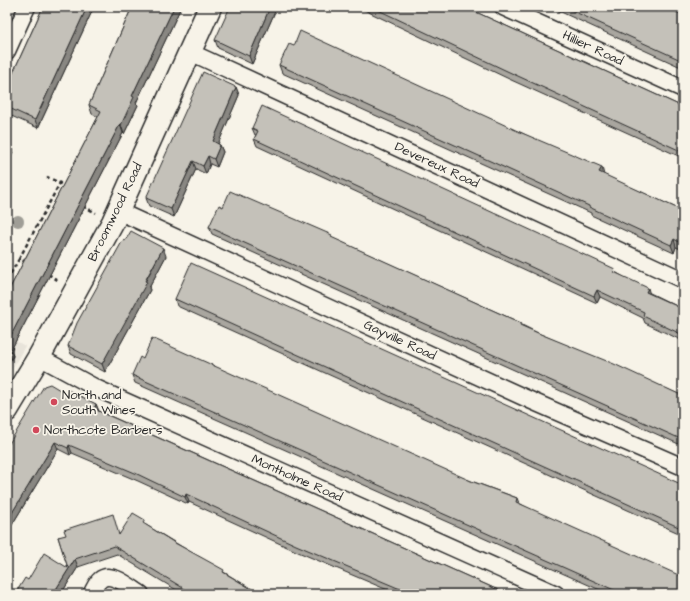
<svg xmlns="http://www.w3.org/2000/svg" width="690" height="601" font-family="'Architects Daughter',sans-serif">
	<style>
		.built { fill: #e8e4da }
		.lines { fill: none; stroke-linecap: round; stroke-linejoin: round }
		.street-casing { stroke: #2b2b2b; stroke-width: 19 }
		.secondary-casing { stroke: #2b2b2b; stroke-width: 25 }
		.path { stroke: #2b2b2b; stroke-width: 2.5; stroke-dasharray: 4 3; stroke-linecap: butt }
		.street { stroke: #f7f3e8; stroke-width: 16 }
		.secondary { stroke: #f7f3e8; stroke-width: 22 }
		.tree { fill: #9f9d96 }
		.wall { fill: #a9a69f; stroke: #2b2b2b }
		.shaded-wall { fill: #898782; stroke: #2b2b2b }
		.building { fill: #c4c1b9; stroke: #2b2b2b }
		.poi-dot { fill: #d1495b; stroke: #f7f3e8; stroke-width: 1.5 }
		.labels { text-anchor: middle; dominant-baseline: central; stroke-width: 3.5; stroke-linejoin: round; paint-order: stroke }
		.street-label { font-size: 13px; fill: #2b2b2b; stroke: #f7f3e8 }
		.poi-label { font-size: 13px; fill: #2b2b2b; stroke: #f7f3e8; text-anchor: start }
	</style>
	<rect width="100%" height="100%" fill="#f7f3e8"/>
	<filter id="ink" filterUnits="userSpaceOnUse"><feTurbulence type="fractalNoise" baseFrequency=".025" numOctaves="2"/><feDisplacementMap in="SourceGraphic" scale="8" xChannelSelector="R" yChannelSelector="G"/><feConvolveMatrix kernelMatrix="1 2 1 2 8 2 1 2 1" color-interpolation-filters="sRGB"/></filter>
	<g filter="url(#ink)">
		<path class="built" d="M7,336L25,346L7,378Z"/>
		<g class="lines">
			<g class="street-casing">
				<path id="street" d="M503,7L683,89
					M7,51L27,7
					M190,52L683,280
					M118,211L532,401L683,467
					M39,357L98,389L556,594
					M91,594C94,590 96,583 100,580C111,570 131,588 141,594"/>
			</g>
			<g class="secondary-casing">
				<path id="secondary" d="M7,410L39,357L113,222L210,7"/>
			</g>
			<path class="path" d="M83,206L96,213
				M19,259L60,183L47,177
				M48,274L59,281
				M7,280L19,259L26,262"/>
			<use href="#street" class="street"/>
			<use href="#secondary" class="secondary"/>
		</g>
		<circle class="tree" cx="18" cy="221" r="6"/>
		<path class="wall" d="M43,7H94L38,128L7,114V86Z
			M132,7H181L136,103L138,105L124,134L123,133L11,350L13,356L7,366V294L98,117L92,114L89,105Z
			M277,7L252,64L218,48L215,40Z
			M358,7H465L683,107V158L509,79Z
			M550,7H668V9L683,15V68Z
			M294,46L522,133L604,175L683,211V250L676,247L674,253L591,215V213L282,73L279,65Z
			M236,87L239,95L218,144L220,145L223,152L217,167L210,164L206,174L196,169L174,217L149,206L146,198Z
			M252,128L617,273L650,293L683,309V341L645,323L643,318L600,297L597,303L257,146L254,139L256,135H255Z
			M223,207L332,238L521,323L522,325L538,333L683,396V446L212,234L209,227Z
			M166,256L149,288L150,290L105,372L71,354L68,346Z
			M175,299L683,485V535L177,306Z
			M143,359L517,498L519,503L683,594H609L135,383L132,375Z
			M65,393L96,404L99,411L507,594H397L298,552L189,502L188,504L138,481L72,453L70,455L58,449L7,533Z
			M146,525L260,594H183L117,554L78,567L61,594H18L17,591L28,580L68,568L58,537L120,534Z"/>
		<path class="shaded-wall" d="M87,7H94L38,128L35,120Z
			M174,7H181L136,103L138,105L124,134L121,125L132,96Z
			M270,7H277L252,64L249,56Z
			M236,87L239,95L216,149L213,141Z
			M120,124L123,133L11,350L13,356L7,366V343Z
			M10,144L13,152L7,163V149Z
			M220,145L223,152L217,167L214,159Z
			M208,156L210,164L206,174L203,166Z
			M193,161L196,169L174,217L171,209Z
			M602,167L604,175L599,172Z
			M674,239L676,247L674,253L671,245Z
			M163,248L166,256L149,288L150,290L105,372L102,364Z
			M648,288L650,295L646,292Z
			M597,290L600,297L597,303L594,296Z
			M96,404L99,412L94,409Z
			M55,442L58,449L7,533V521Z
			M69,445L72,453L70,455L68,448Z
			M186,494L189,502L188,504L185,497Z
			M75,559L78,567L61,594H53Z"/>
		<path class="building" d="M43,7H87L35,120L7,107V86Z
			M132,7H174L132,96L134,97L121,125L120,124L7,343V294L101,111L89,105Z
			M230,7H270L249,56L215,40Z
			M372,7H465L683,107V152L507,71Z
			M564,7H665L683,15V61Z
			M300,31L522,133L602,167L599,172L683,211V244L674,239L671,245L589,207V206L279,65L289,44L294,46Z
			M203,72L236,87L213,141L220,145L214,159L208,156L203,166L193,161L171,209L146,198Z
			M262,106L615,269L614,272L648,288L646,292L683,309V335L643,316L644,312L597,290L594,296L254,139L258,131L252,128Z
			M7,142L10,144L7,149Z
			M230,191L332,235L331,237L521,323L520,325L538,333L614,364L683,396V440L209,227L219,205L223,207Z
			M131,231L163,248L145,281L147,282L102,364L68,346L77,323L123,240L125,241Z
			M191,263L683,485V529L175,299Z
			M152,338L471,481L517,498L516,502L683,577V594H623L132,375L140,357L143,359Z
			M7,346L10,347L7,352Z
			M50,384L65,393L68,390L96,404L94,409L507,594H412L296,545L186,494L185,497L135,473L69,445L68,448L55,442L7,521V447L44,386Z
			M133,513L145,520L143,523L175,543L224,570L223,572L260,594H193L114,546L75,559L53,594H20L21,593L17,591L25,578L28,580L44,553L68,568L58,537L66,535L64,530L113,514L119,535Z"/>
	</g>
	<g class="poi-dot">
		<circle cx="54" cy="402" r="4"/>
		<circle cx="36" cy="430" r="4"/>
	</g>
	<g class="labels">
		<g class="street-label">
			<text transform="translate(593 48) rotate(25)">Hillier Road</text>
			<text transform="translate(437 165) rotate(25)">Devereux Road</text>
			<text transform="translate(115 212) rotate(-64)">Broomwood Road</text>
			<text transform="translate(400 340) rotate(25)">Gayville Road</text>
			<text transform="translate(297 478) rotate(24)">Montholme Road</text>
		</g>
		<g class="poi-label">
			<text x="62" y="395">North and<tspan x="62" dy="15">South Wines</tspan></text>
			<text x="44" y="430">Northcote Barbers</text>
		</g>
	</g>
	<rect width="690" height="601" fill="none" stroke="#f7f3e8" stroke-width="24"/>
	<rect x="12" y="12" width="666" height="577" fill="none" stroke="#2b2b2b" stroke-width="1.5" filter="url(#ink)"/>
</svg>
